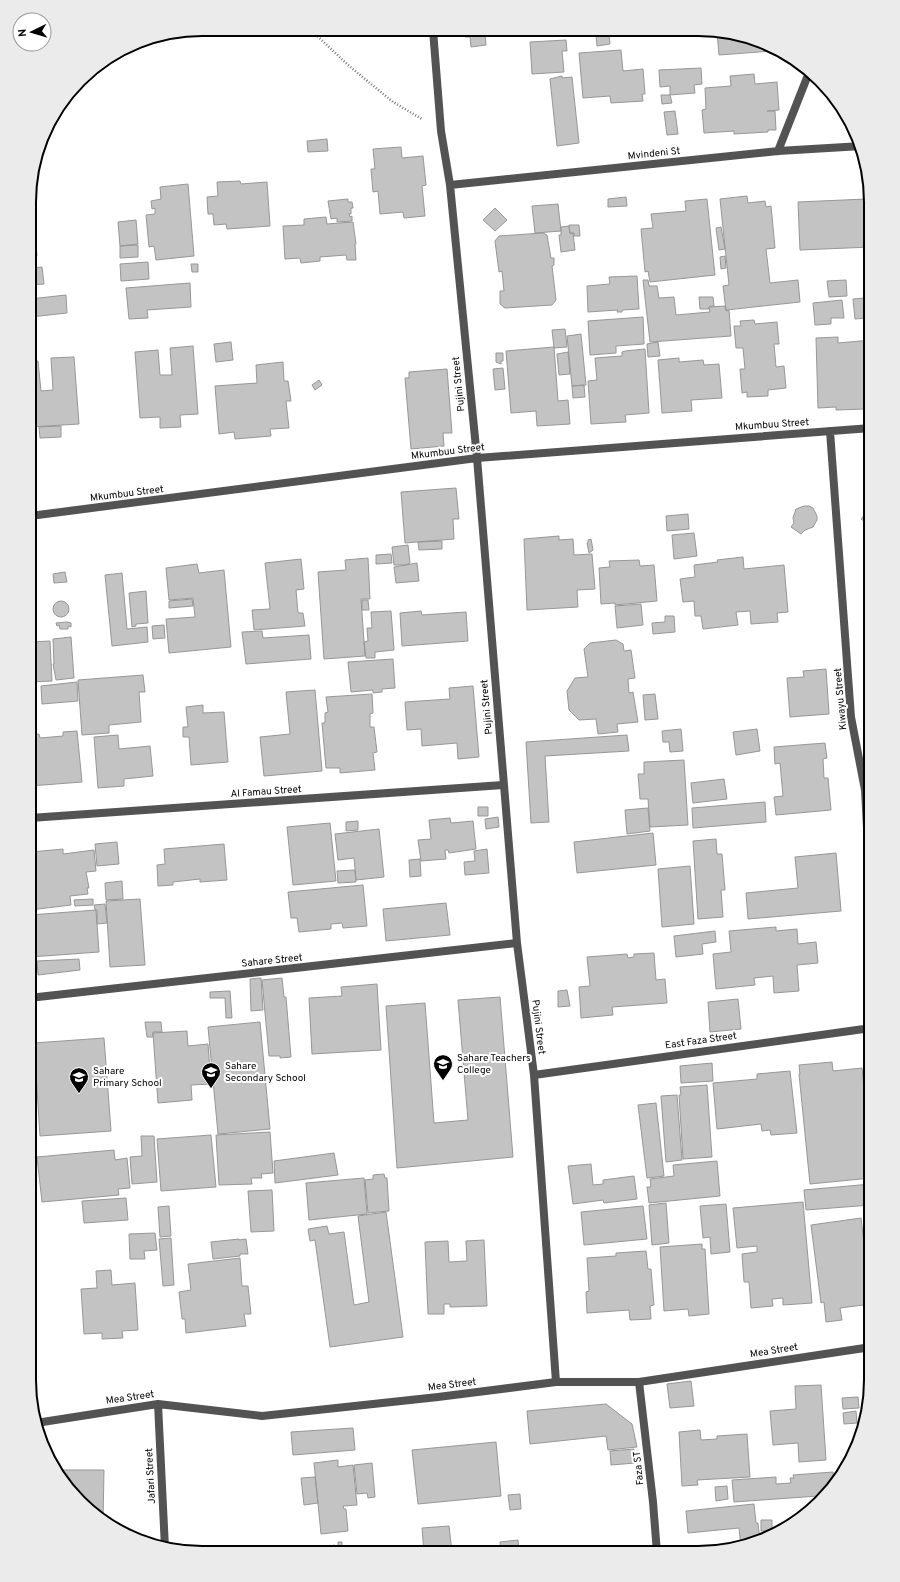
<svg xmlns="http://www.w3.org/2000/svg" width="900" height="1582" font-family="Overpass,sans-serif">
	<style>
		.building { fill: #c3c3c3; stroke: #979797 }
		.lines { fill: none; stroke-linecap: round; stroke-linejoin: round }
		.path { stroke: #757575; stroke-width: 2.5; stroke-dasharray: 1 2; stroke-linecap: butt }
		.minor { stroke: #535353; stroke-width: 8 }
		.labels { text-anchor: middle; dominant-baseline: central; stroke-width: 4; stroke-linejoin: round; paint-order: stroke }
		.street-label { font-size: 10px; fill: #000; stroke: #fff }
		.poi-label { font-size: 10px; fill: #000; stroke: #fff; text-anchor: start }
		.rim { fill: none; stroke: #000; stroke-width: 2 }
	</style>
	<rect width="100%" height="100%" fill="#fff"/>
	<path class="building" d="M464,31H475V35L485,34L486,45L471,47L470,37H465Z
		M717,32H732L771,46L772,51L719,55Z
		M609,34L610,44L597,46L596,35Z
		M566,40L567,51H562L564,72L532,74L530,42Z
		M621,50L623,71L643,69L645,94H642L643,101L611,103L610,96L583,98L579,53Z
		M701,68L702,84L694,85L695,93L670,95V86L660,87L659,70Z
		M754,74L755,84L777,82L779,110L767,111H775L776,130H768V132L734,134V131L704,133L702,110L706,109L705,88L731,86L730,76Z
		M562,76V78L572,77L579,143L557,146L550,79Z
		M661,95H670L672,103L662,104Z
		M675,111L678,134L667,135L664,112Z
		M327,139L328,151L308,152L307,141Z
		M401,147L402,158L423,156L426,185L422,186L425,216L404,218L403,212L380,214L378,191L373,192L371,169H375L373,149Z
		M32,176L36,219H30V179Z
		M240,181L241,184L267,182L270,226L227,229L226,224L214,225L213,214H208L207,197L218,196L217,182Z
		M188,184L194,256L156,260L154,246L149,247L146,215L155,214V208L152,209L151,201L161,199L160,187Z
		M747,196L748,203L765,201L766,207L771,206L775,248L766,249L770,283L798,280L800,302L726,310L723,286L729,285L720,199Z
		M626,197L627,206L608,207V199Z
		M348,199V202H352L353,208H351V214H349L350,217L352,216V221L337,222V218L331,219L328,201Z
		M707,199L715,275L650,282L648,271L645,272L641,229L653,228L651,214L686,211L685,201Z
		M866,199L867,218H871V247L800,250L798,202Z
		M558,204L561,231L535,233L532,206Z
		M495,208L507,220L495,231L483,220Z
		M326,217L327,224L353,222L356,244H355L356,260H347L346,255L320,257V261L301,263L300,258L285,259L283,226L304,225V219Z
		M34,220L37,256L30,257V225H32L31,221Z
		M136,220L138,244L120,246L118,222Z
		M569,225H579L580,236H574V233H570Z
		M569,226L570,234L573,233L575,250L561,252L559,235H561V227Z
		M721,227L725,249L719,250L716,228Z
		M543,233L547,235L551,258H554V265L552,266L556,300L552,305L505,308L500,304V291H504L502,271L499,272L495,241L499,236Z
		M138,245V257L120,258V246Z
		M725,256L726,268L721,269L720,257Z
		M867,257H871V280H868Z
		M148,262L149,279L121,281L120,264Z
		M191,264H198V272H192Z
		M42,267L44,284L30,285V268Z
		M637,276L639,309L622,310V312H617L618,310L588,312L587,286L610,284L609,277Z
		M643,280H648L649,286H657L659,298L674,297L676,315L710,312L709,307L725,306L726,311L729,310L731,336L650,342Z
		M846,280L847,296L829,297L827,281Z
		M190,283L191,307L147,310L148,318L129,319L126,288Z
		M66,295L67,313L30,317V299Z
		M699,297H713L714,306L709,307V309H700Z
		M865,298L866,318L855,319L853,299Z
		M842,300L844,318H831V324L815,325L813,303Z
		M643,317L644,344L616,346V353L590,355L588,321Z
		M754,320L755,324L777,322L779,344H774L776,367L784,366L786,388L768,390V396L747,397V392L742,393L740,369H745L743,348H736L734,326H741L740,321Z
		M565,329L567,347L554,348L552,330Z
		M581,334L586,385L572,386L567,336Z
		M838,337V343L871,340V405H867L866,409L836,410V407L818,408L816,338Z
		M231,342L233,360L216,362L214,344Z
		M658,342L660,356L648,357L647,344Z
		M193,346L198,414L180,415L181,427L160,428V417L140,418L135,352L158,350L160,375H172L170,348Z
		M554,347L558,401L568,400L570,424L537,426L536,411L511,413L506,351Z
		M645,349L649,413L625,415L626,422L591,424L588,381L597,380L595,358L622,356V352L625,351Z
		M568,352L570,374L559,375L557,354Z
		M496,353H503V361H501V364L496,362Z
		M74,357L79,424L30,427V361H38L41,391L53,390L51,358Z
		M679,358V362L703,360L704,365L719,364L722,398L691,400L692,411L662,413L658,360Z
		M283,362L284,381H288L291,401H286L289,428L270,429L271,436L235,439L234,432L219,434L215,386L257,383L256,365Z
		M503,368L505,389L495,390L493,369Z
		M447,369L452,433H443L444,446L411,449L405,378H409V372Z
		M319,380L322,385L315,390L312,385Z
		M584,385L585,397L573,398L572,386Z
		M61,426V437L40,438L39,427Z
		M456,488L459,519H453L454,539L405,543L401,492Z
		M804,506H809L813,508L817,516V520L813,527L805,530L801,534L791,527L794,523L793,518L796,509Z
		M871,507V526L861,519Z
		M688,514L689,529L667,531L666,516Z
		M694,533L697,556L674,559L672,535Z
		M559,536V540L573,539L574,555L592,554L595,589L577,590L578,607L527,610L524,539Z
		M591,539L593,550L589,553L587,543H588V540Z
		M442,541V549L419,550L418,542Z
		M408,545L410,563L406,565H394L392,547Z
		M391,554L392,563L376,564V555Z
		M743,557L744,569L784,565L788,612L777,613L778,622L751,624L750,611L736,612L738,625L703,629L701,616H695L694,601L683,602L680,579L695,577L694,565L718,562L717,560Z
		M368,558L370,599H361L365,656L324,659L318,572L346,570L345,560Z
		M301,559L304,589L296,590L298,613H303L305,626L254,630L252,610L270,609L265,563Z
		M639,560L640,566L654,565L657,601L615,605V603L601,604L599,568L610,567L609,561Z
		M417,563L419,581L396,583L394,567Z
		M197,564L199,573L224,570L231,647L169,653L166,619L195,617L193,598L169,600L166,568Z
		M65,572L67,582L54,583L53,574Z
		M122,573L127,629L147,627L148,642L112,646L105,575Z
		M146,591L148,623L136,624V626L132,627L129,593Z
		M192,599L193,606L169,608V601Z
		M362,600H368L369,610H362Z
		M53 609a8 8 0 1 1 16 0a8 8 0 1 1-16 0Z
		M641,604L643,625L617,628L615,606Z
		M391,611L394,650L375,652V658H366L364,642L368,641L367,628H372L371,612Z
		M421,611L422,615L466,612L468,641L402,646L400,613Z
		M665,616H674L675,632L653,634L652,623L665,622Z
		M67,622L71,623V627L68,626V629H60L59,625L57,626L56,623Z
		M164,625L165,638L153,639L152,626Z
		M262,631L263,638L309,635L311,659L246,664L242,632Z
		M71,637L74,678L56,680L53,664H54L53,639Z
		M616,640L623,644L624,651L631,650L635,678L628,679L629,693L633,692L638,722L617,724L618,732L598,734L596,719L579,720L569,710L567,691L575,678L588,677L584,649L590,643Z
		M50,641L52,681L30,682V642Z
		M393,659L395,688L382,689V692L373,693V690L351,692L348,662Z
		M826,669L829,714L790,717L787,678L804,677L803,671Z
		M143,675L145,692H139L141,722L109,725V733L82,735L78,680Z
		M77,682L78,701L42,704L41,686Z
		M473,686L479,757L458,759L457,743L422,746L421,729L407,730L405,702L450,699L449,688Z
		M315,690L322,771L264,776L260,737L290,734L286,692Z
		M372,694L373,713L370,714V727H374L377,752L373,753L375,770L340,773V768H326L322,723H325V713L328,712L326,697Z
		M655,694L658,719L645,720L643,695Z
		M203,705V713L224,712L228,762L191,765L189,737H183V727H188L186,707Z
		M681,729L683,751L670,752L669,742H663L662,731Z
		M757,729L760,751L736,755L733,732Z
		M77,731L82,782L30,786V735L39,734L40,738L63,736V732Z
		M118,735L119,749L150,746L153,776L124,779V786L98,788L94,737Z
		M627,735L629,751L545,756L549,822L531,823L526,742Z
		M825,743L827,758L823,759L824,778H828L831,810L776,815L774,797L783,796L780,763L775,764L774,747Z
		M684,760L688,825L650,827L648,799H640L638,774H644V762Z
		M724,779L727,799L693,803L691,783Z
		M765,802L766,822L693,828L692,808Z
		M478,807H488V816H478Z
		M648,808L650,831L627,834L625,810Z
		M498,817L499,827L486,829L485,819Z
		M450,818L451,823L473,821L476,849L449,853L448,850H445L446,859L421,861L418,840L431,839L429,820Z
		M358,821V830L346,831V822Z
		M330,823L336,881L293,885L287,827Z
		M379,829L384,877L356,880L354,858L338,860L335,834Z
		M653,833L656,865L577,873L574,842Z
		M716,839L717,854H722L725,890H721L723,917L698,919L693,841Z
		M117,842L119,864L97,866L95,844Z
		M224,844L227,880L200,882V879L173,882V885L158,886L157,865L165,864L164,849Z
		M63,849V854L94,850L96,871L86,872L89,888H87L88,894L70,896L71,905L30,910V873L33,872L31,852Z
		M487,849L489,873L465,875L464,862L475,861L474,851Z
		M836,853L841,911L748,919L746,893L798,888L795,857Z
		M420,859L421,876L410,877L409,860Z
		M690,866L694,924L662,927L658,869Z
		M355,870L356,882L338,883L337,871Z
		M122,881L123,899L106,900L105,883Z
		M363,885L367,926L343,928L342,923L331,924V929L299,932L297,918H291L288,892Z
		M93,899V905L75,906L74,900Z
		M140,899L145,965L110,967L106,901Z
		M446,903L450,935L386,941L383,909Z
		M105,904L107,923L97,924V910H95L94,905Z
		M96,910L99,952L30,957V915Z
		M776,927V931L797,929L798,944L816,942L818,963L797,965L799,991L774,993L773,976L754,978L755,985L716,989L713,954L731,952L729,931Z
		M715,931L716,942L702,944L703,954L676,957L674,936Z
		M654,953L656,980L665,979L667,1003L612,1007L613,1015L581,1018L579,987L590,986L587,957L627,954L628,958L634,957V954Z
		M79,959L80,970L38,975L37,961Z
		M261,978L263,1010L251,1011L250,979Z
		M282,978L284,997H286L291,1057L280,1058V1056H269L262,980Z
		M377,984L381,1050L312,1054L309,998L342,996L341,987Z
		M567,990L570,1006L558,1007V991Z
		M230,991L232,1018H226L225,998H210V992Z
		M500,997L513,1157L397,1168L386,1006L425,1003L434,1123L468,1120L458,1000Z
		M738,999L741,1029L710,1032L708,1002Z
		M145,1022H161L162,1032H153V1037H147Z
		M260,1022L270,1129L218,1134L208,1027Z
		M187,1031L188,1046L208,1044L211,1084L191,1085L192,1100L158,1103L153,1033Z
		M104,1038L111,1131L40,1136L34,1043Z
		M832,1062L833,1071L862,1068L871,1154V1178L810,1184L799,1074H800L799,1065Z
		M712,1063L713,1081L681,1083L680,1066Z
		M790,1071L797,1133L771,1135L770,1130L762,1131L761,1124L717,1129L713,1083L757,1079V1074Z
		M707,1085L712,1157L683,1159L679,1095H681L680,1087Z
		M677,1095L682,1160L666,1162L661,1096Z
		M656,1103L664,1176L647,1178L638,1105Z
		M270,1132L273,1173L261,1174L262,1178H251L252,1184L219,1185L216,1135Z
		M211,1135L216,1187L161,1191L157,1139Z
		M141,1136H154L157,1182L132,1184L130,1157L142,1156Z
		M114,1150L115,1160L127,1158L130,1188L118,1189L119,1195L42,1202L37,1157Z
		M334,1153L338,1175L275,1183L274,1161Z
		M717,1161L720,1196L649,1203L647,1187H651L650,1179L674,1176L673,1165Z
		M591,1164L593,1185L603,1184V1180L634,1176L637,1199L604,1203L603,1200L573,1204L568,1166Z
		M384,1174L385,1178H387L389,1211L368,1213L365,1180L373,1179V1175Z
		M364,1178L367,1214L309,1220L306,1183Z
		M871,1184V1205L806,1210L804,1190Z
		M272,1190L274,1231L251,1232L248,1191Z
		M126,1198L128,1220L84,1223L82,1201Z
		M803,1202L812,1303L783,1305V1298L772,1299L773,1306L751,1308L749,1282H744L742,1254L757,1252V1246L737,1248L733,1208Z
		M666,1203L669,1243L652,1245L649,1205Z
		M726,1204L730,1252L711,1254L710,1237L703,1238L700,1206Z
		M169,1206L171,1236L160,1237L158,1207Z
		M643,1206L647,1239L584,1245L581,1212Z
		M386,1212L403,1337L330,1347L315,1240L310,1241L308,1229L327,1226L329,1234L344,1232L354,1305L369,1302L358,1216Z
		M861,1218L871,1304L840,1308L842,1320L826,1322L824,1302L821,1303L811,1225Z
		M155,1233L157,1250L144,1251L145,1259H130L129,1234Z
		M171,1238L174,1285L163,1286L159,1239Z
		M239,1239V1240L246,1239L248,1254H240V1256L213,1259L211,1242Z
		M484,1240L487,1306L450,1307V1304H444V1314H428L425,1242L448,1241L449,1262L467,1261L466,1241Z
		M702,1244V1249H705L709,1314L689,1316L688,1309L664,1311L660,1247Z
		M646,1251L648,1269H651L654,1305L650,1306L651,1319L630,1320L629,1310L587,1313L586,1292L589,1291L587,1258L616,1256V1253Z
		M240,1258L242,1286H248L251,1314H244L246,1326L186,1333L185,1319H182L179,1292L191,1290L188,1264Z
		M111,1270L112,1285L135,1283L138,1330L122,1331L123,1338L102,1339V1333L84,1334L81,1289L97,1288L96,1271Z
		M691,1381L694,1406L670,1408L667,1384Z
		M821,1385L826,1460L799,1462L798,1443L773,1445L770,1411L796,1409L795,1386Z
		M858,1397L859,1408L843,1409L842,1398Z
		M606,1404L632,1424L637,1447L608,1450L606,1436L530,1444L527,1411Z
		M856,1411L857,1423L844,1424L843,1413Z
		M860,1412H865L866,1414L862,1429Z
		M353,1428L355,1450L293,1455L291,1432Z
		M700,1430L701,1440L717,1439V1436L747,1434L750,1477L697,1480L698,1485L682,1486L679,1432Z
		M496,1442L501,1496L418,1504L412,1450Z
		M634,1449L635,1463L611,1465L610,1451Z
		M338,1460V1467L353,1465L357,1505L343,1506L344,1509H346L348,1531L321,1534L314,1463Z
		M372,1463L375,1497L368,1498L367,1493L357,1494L354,1465Z
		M62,1470H104L103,1521L96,1517L74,1495V1490L69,1489L65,1485L62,1481Z
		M833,1472L834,1487L818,1502V1496L734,1502L732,1480L776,1477V1484L791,1483L790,1478H794L793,1475Z
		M315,1477L318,1503L304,1505L301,1478Z
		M727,1486L728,1499L716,1501L715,1487Z
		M520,1494L521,1509L510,1510L508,1495Z
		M754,1504L756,1523H758L760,1541L754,1544L741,1546L739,1528L688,1533L686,1511Z
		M761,1520H772V1531H761Z
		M449,1526L452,1552H424L422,1528Z
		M518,1540L519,1552H501L500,1542Z
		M338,1542H342V1552H333V1545L338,1546Z
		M643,1546L644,1553H612V1549Z"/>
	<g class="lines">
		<path class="path" d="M311,30L348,65L393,102L422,119"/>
		<path class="minor" d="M433,30L441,131L450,185L477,458L517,943L534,1075L556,1382
			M778,151L810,70
			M450,185L778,151L862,146
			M830,431L851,717L865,790L870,884L867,967V1028L871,1061
			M30,516L477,458L871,428
			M30,818L503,785
			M29,998L517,943
			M534,1075L871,1028
			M639,1382L653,1502L657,1553
			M158,1404L165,1548
			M36,1423L158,1404L262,1416L438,1397L556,1382H639L871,1347"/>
	</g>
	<defs>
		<g id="university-pin" transform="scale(1)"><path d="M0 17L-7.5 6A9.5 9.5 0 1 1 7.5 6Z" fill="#000" stroke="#fff"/><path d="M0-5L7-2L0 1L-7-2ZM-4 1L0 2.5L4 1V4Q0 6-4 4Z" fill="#fff"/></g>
		<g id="school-pin" transform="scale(1)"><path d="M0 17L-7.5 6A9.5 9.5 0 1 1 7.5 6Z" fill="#000" stroke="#fff"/><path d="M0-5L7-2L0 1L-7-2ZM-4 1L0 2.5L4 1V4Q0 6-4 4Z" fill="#fff"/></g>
	</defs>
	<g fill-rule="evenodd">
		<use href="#university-pin" x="443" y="1064"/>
		<use href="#school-pin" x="211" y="1072"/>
		<use href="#school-pin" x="79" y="1077"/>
	</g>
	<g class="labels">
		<g class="street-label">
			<text transform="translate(654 154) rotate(-6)">Mvindeni St</text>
			<text transform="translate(459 384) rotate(-96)">Pujini Street</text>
			<text transform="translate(772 425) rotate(-4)">Mkumbuu Street</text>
			<text transform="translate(448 452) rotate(-7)">Mkumbuu Street</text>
			<text transform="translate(127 494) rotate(-7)">Mkumbuu Street</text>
			<text transform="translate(841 699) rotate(-95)">Kiwayu Street</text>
			<text transform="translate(487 707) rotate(-95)">Pujini Street</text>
			<text transform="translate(266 792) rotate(-4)">Al Famau Street</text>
			<text transform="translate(272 961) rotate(-6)">Sahare Street</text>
			<text transform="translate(538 1027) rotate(83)">Pujini Street</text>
			<text transform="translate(701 1041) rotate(-8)">East Faza Street</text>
			<text transform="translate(774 1351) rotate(-9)">Mea Street</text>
			<text transform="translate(452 1385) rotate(-7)">Mea Street</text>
			<text transform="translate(130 1398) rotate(-8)">Mea Street</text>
			<text transform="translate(639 1468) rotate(-96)">Faza ST</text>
			<text transform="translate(151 1476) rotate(-93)">Jafari Street</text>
		</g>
		<g class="poi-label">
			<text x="457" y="1058">Sahare Teachers<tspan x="457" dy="12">College</tspan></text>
			<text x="225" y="1066">Sahare<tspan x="225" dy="12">Secondary School</tspan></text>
			<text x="93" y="1071">Sahare<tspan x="93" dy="12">Primary School</tspan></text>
		</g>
	</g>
	<path d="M0 0H900V1582H0ZM202 36H698A166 166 0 0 1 864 202V1380A166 166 0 0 1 698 1546H202A166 166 0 0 1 36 1380V202A166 166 0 0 1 202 36Z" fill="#ebebeb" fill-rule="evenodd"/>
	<path class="rim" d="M202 36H698A166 166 0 0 1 864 202V1380A166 166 0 0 1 698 1546H202A166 166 0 0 1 36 1380V202A166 166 0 0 1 202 36Z"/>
	<g transform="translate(32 32) rotate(265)"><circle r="19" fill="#ffffff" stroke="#999999"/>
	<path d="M0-3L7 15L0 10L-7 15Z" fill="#000000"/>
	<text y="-6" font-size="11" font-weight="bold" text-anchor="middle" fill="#000000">N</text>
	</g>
</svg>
